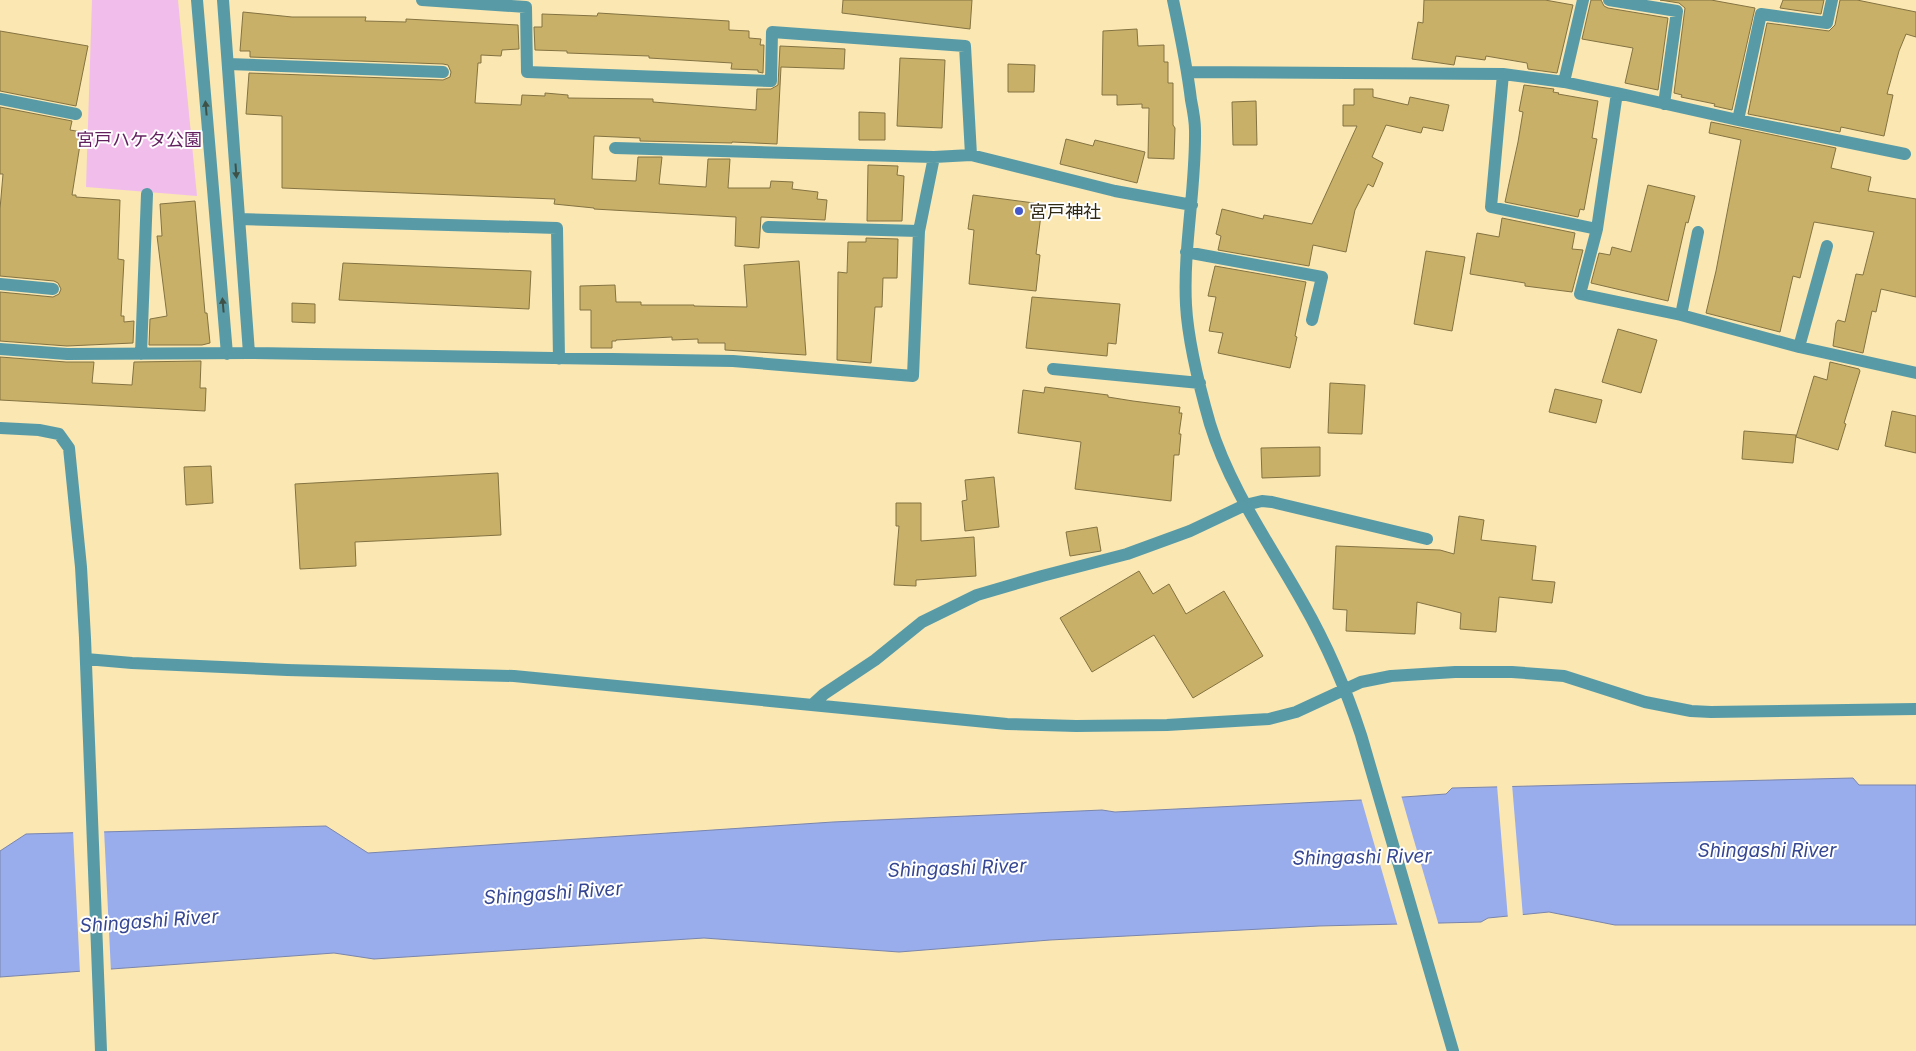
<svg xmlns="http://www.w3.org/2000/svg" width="1916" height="1051" font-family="Inter,'Noto Sans JP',sans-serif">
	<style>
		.green { fill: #f1beeb }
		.water { fill: #99aded; stroke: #7a85ac }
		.pier { fill: #fae7b2 }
		.building { fill: #c9b068; stroke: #847342 }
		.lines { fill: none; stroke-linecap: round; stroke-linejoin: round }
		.minor { stroke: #589ba7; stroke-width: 12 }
		.oneway { fill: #3e5147 }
		.poi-dot { fill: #4258cb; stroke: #fff; stroke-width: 2 }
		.labels { text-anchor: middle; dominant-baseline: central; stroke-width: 4; stroke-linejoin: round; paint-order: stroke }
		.park-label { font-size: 18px; fill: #621f5e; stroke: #fff }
		.poi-label { font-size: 18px; fill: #302914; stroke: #fff; text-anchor: start }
		.water-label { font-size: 19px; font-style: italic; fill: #354692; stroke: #fff }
	</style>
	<rect width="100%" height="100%" fill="#fae7b2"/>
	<path class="green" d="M92,0H178L197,196L86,187Z"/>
	<path class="water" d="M1853,778L1859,785H1916V925H1615L1549,912L1488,918L1481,922L1319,926L1050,940L899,952L704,938L374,959L334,953L0,977V851L26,834L326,826L368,853L833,822L1102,810L1115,812L1361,800L1446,794L1452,788Z"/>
	<path class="pier" d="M1512,784L1523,917L1508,919L1497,785Z
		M1401,795L1413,837L1439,926L1398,927L1361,798Z
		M104,829L111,972L80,974L73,830Z"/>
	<path class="building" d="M843,0H972L970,29L842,13Z
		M1424,0H1545L1573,5L1557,73L1528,69L1527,63L1486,56L1485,60L1456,56L1454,65L1412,59L1418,22L1423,23Z
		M1591,0H1601L1604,6L1608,8L1668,18L1658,90L1625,83L1633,48L1582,39Z
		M1660,0H1711L1755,8L1732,110L1714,106L1715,104L1681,97L1682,95L1674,93L1685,8L1679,3Z
		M1783,0H1824L1821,14L1780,8Z
		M1840,0H1857L1916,12V37L1906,34L1899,51L1887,94L1893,95L1884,136L1841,127L1840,132L1748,114L1767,23L1829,31L1835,25Z
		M243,12L292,17H366L365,21L406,22V19L518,25L519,49L502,50L501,56L481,55V63H478L475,103L521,105L522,95L545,96V93L568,95V98L653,99V102L756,110L757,89H771L778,85L780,46L845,49L844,69L781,67L777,144L732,142V143L640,141V138L594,136L592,179L636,181L638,157H662L659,184L706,187L708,159H730L728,188H770L771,181L793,182L792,189L818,192L817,199L827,200L825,220L761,217L759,248L735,246L736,217L594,209V208L554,204L555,199L282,188V116L246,114L249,73L443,80L450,77L451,72L448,65L443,64L250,57V51H240Z
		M598,13L729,21V30L749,31V38L761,39L760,45H764L763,73L758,72V70L731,69L732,63L649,58V56L567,53V51L535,50L534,27H542V14L597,16Z
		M1137,29L1138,46L1164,45V62H1168V83H1173V125L1175,128L1174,159L1148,158L1149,108H1142V104L1117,105V95H1102L1103,31Z
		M0,31L88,46L76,106L0,91Z
		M900,58L945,60L942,128L897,126Z
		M1008,64L1035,65L1034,92H1008Z
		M1524,85L1554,89L1553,92L1559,93L1558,94L1598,101L1592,138L1597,139L1584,210L1580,209L1578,217L1505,202L1518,142L1523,112L1519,111Z
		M1354,89H1373V97L1408,105L1410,97L1449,105L1443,131L1423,127L1421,133L1386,125L1372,157L1383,163L1373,187L1368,184L1355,210L1346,252L1313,245L1309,266L1218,250L1221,236L1216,234L1222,209L1263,219L1264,215L1312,224L1357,126H1343V105H1354Z
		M1256,101L1257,145H1233L1232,102Z
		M0,107L72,121L70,130L82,132L72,195H76V197L120,200L118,259L124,260L121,316H124V322L134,321L133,343L67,346L0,341V292L53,297L59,294L61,289L58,283L54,281L0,276V209L3,174H0Z
		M859,112L885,113V140H859Z
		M1711,122L1836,148L1831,168L1871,177L1868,191L1916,199V297L1881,289L1876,312L1872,311L1863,353L1833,346L1836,323L1838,320L1845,322L1856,274L1863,275L1874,232L1814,222L1800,278L1793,276L1780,332L1706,313L1716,271L1741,140L1709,133Z
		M1066,139L1093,146L1095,140L1145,152L1137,183L1060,164Z
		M868,165L898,166L897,175L904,176L902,221H867Z
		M1648,185L1695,196L1688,223L1686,222L1668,301L1591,283L1599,253L1610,255L1612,247L1631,252Z
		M973,195L1034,203L1032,214L1041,215L1036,254L1040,255L1036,291L969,284L974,230L968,229Z
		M195,201L205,313H207L210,343L202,345H149L150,319L167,316L157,236H162L160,204Z
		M1502,218L1575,233L1572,249L1583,250L1572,292L1525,286V283L1470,274L1477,233L1499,237Z
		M866,238L898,239L897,278H883L882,307H875L871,363L837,360L838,272L847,273L848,242H866Z
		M1426,251L1465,257L1452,331L1414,324Z
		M799,261L806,355L725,350V343H698V339L672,340V337L616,340V341H612V348H591V310H580V286L615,285L616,302H641V305H694V306L747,307L744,265Z
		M343,263L531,271L529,309L339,300Z
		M1215,266L1306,282L1295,336L1297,337L1290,368L1218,353L1223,333L1209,331L1216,297L1208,296Z
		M1032,297L1120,304L1116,344L1108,343L1107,356L1026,348Z
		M292,303L315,304V323L292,322Z
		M1618,329L1657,340L1641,393L1602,382Z
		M0,357L66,362H94L92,383L132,385L134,362L201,361L200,388H206L205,411L0,400Z
		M1830,362L1859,369L1860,371L1844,423L1846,424L1838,450L1796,437L1814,376L1827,380Z
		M1330,383L1365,385L1362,434L1328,433Z
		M1045,387L1108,395V397L1133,401L1180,407L1179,413H1182L1179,434H1181L1179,455H1174L1171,501L1075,489L1081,442L1018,433L1023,390L1044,393Z
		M1555,389L1602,400L1596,423L1549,412Z
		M1892,411L1916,416V453L1885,446Z
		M1744,431L1796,435L1793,463L1742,459Z
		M1320,447V476L1262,478L1261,448Z
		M211,466L213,503L186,505L184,467Z
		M498,473L501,535L355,542L356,566L300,569L295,484Z
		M994,477L999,527L965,531L962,501L967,500L965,480Z
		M896,503H921V541L974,537L976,576L916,580V586L894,585L899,526H896Z
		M1459,516L1484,520L1481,540L1536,546L1532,580L1555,582L1552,603L1499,597L1496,632L1460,629L1461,613L1417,602L1415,634L1346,631L1347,610L1333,609L1336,546L1440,550L1454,554Z
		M1097,527L1101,551L1070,556L1066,532Z
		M1139,571L1153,594L1169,584L1186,614L1224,591L1263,656L1193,698L1154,635L1092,672L1060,618Z"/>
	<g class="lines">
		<path class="minor" d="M197,0L227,354
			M223,0L249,353
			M422,0L526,7L527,72L771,81L772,32L965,46L971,155
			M1173,0C1180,33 1187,66 1191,100C1193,110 1195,120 1195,130C1196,189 1183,247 1186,305C1188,342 1200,389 1210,424C1230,489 1270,544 1303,603C1327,645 1346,689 1361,735L1453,1051
			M1609,0L1677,11L1664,104
			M228,64L443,72
			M1187,72L1503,74L1564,82L1617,93L1597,229L1580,294L1681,315L1799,347L1916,373
			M1503,74L1491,207L1597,229
			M1564,82L1583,0
			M1617,93L1738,120L1905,154
			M0,99L76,114
			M1738,120L1761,14L1827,23L1832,0
			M615,148L934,157
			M239,219L557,228L559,359
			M768,227L919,231
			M1186,252L1322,277L1312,320
			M0,284L53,289
			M1681,315L1698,232
			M1799,347L1827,246
			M0,349L67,354L249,353L733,361L913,376L919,231L934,157L971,155L1115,191L1192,205
			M141,354L147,194
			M1053,369L1200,383
			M0,428L39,430L59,434L69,448L81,567L85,638L101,1051
			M86,659L132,663L287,670L514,676L1007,724L1076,726L1167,725L1269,719L1296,712L1361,682L1391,676L1455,672H1512L1564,676L1645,702L1691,711L1711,712L1916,709
			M812,705L824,694L875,660L922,622L977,595L1042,576L1127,554L1190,531L1245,505L1262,501L1272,502L1427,539"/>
	</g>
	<defs><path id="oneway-solid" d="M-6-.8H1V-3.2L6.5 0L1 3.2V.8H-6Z" transform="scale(1.25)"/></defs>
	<g class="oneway">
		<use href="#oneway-solid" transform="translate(206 108) rotate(-95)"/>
		<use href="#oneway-solid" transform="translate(236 171) rotate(86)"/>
		<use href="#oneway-solid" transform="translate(223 305) rotate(-95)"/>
	</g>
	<circle class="poi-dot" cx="1019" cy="211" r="5"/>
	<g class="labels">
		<g class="park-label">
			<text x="139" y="139">宮戸ハケタ公園</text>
		</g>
		<g class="poi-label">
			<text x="1029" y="211">宮戸神社</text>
		</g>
		<g class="water-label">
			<text x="1767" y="850">Shingashi River</text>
			<text transform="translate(1362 857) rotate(-1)">Shingashi River</text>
			<text transform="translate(957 868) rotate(-2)">Shingashi River</text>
			<text transform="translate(553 893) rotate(-4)">Shingashi River</text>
			<text transform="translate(149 921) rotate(-4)">Shingashi River</text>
		</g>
	</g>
</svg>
